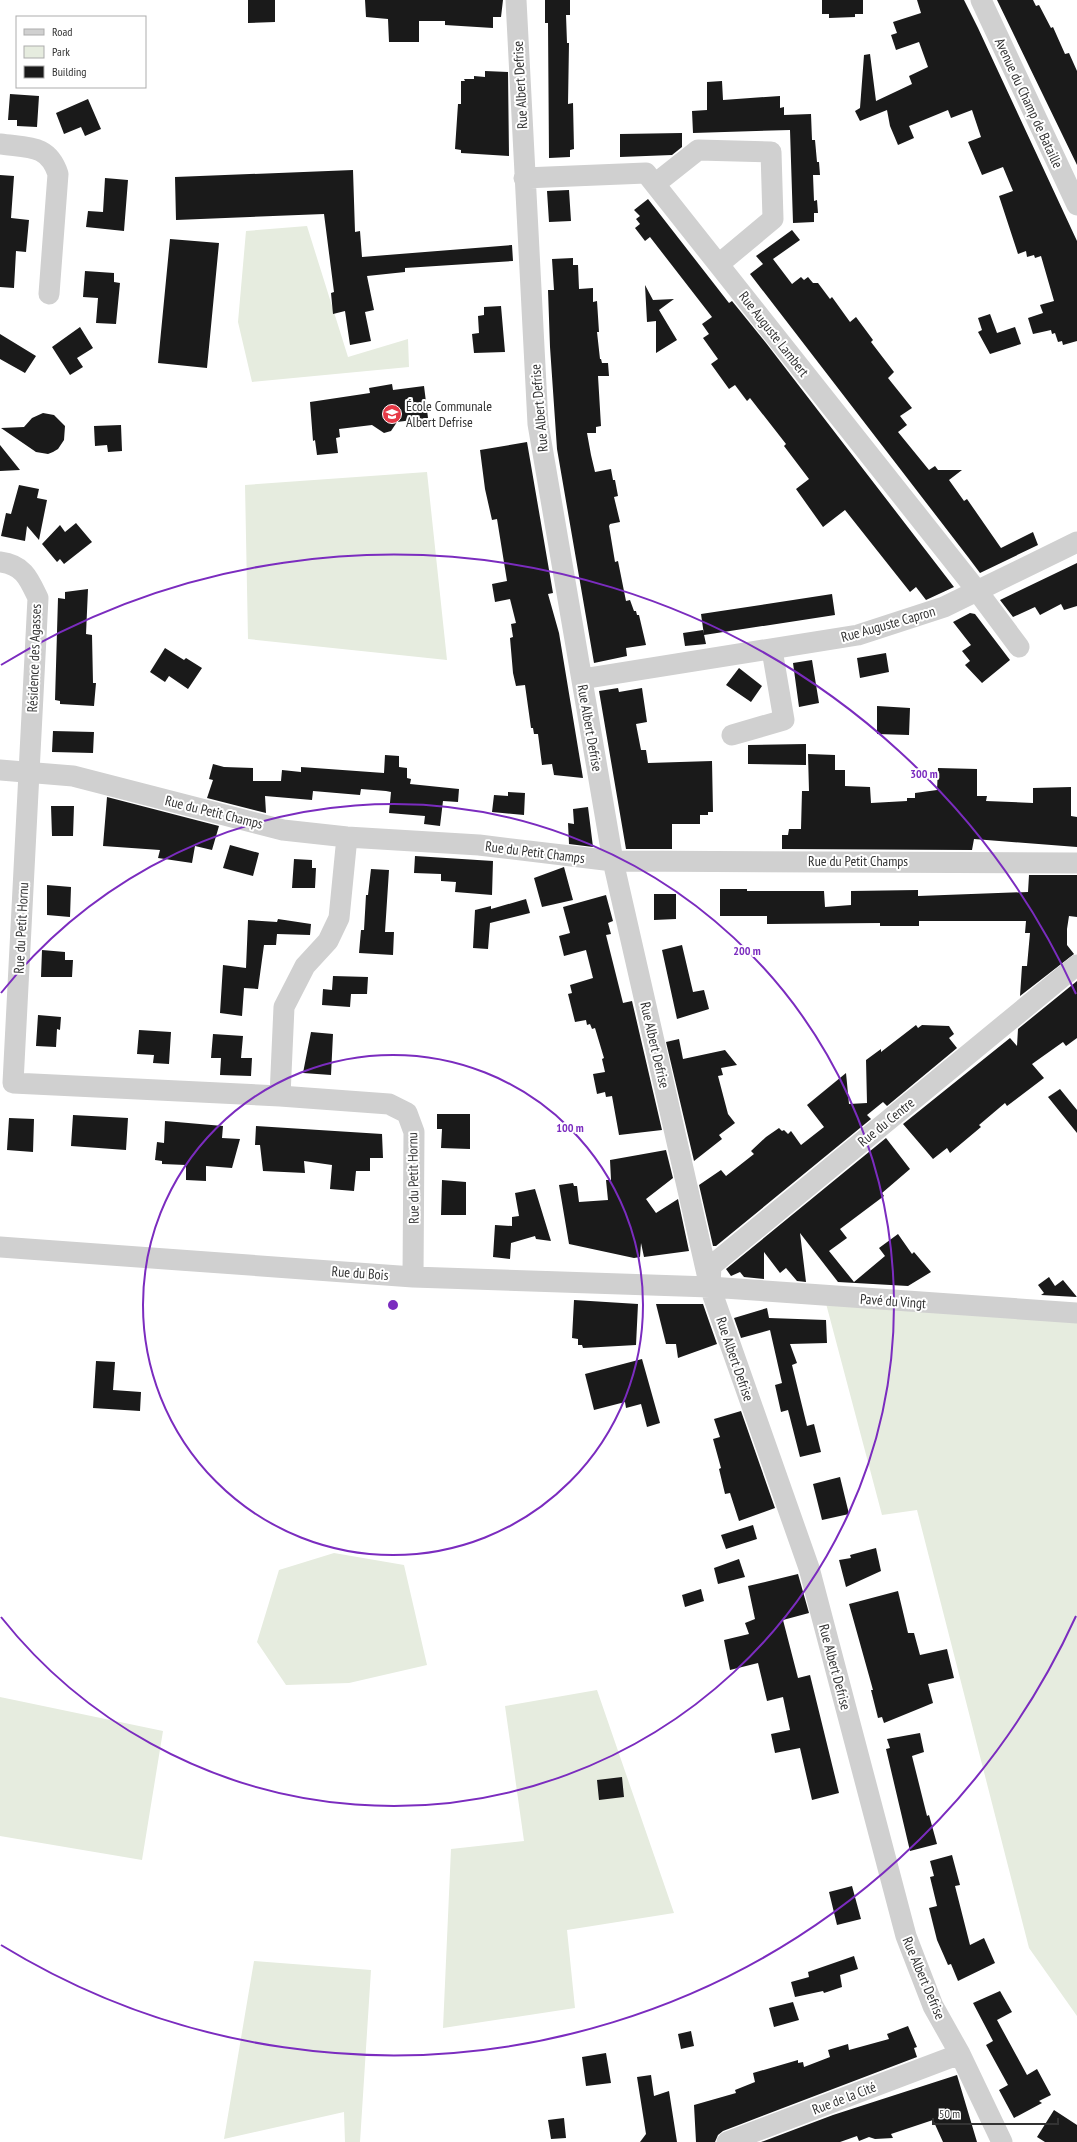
<svg xmlns="http://www.w3.org/2000/svg" width="1077" height="2142" font-family="'PT Sans Narrow',sans-serif">
	<style>
		.green { fill: #e6ecdf }
		.building { fill: #1a1a1a }
		.lines { fill: none; stroke-linecap: round; stroke-linejoin: round }
		.minor { stroke: #d0d0d0; stroke-width: 21 }
		.ring { fill: none; stroke: #7b2cbf; stroke-width: 2 }
		.labels { text-anchor: middle; dominant-baseline: central; stroke-width: 4; stroke-linejoin: round; paint-order: stroke }
		.street-label { font-size: 14px; fill: #333; stroke: #fff }
		.poi-label { font-size: 14px; fill: #333; stroke: #fff; text-anchor: start }
		.centre { fill: #7b2cbf; stroke: #fff; stroke-width: 2 }
		.ring-label { font-size: 12px; text-anchor: middle; font-weight: bold; fill: #7b2cbf; stroke: #fff; stroke-width: 4; stroke-linejoin: round; paint-order: stroke }
	</style>
	<rect width="100%" height="100%" fill="#fff"/>
	<path class="green" d="M307,226L348,357L408,339L409,367L252,382L238,322L246,231Z
		M427,472L447,660L248,639L245,485Z
		M824,1296L1077,1313V2016L1029,1948L917,1510L882,1515Z
		M334,1553L404,1565L427,1665L349,1683L286,1685L257,1642L279,1570Z
		M597,1690L674,1913L567,1930L575,2008L443,2028L451,1849L524,1841L505,1706Z
		M0,1697L163,1731L142,1860L0,1836Z
		M254,1961L371,1970L360,2142H345L344,2112L224,2139Z"/>
	<path class="building" d="M248,0H275V22L248,23Z
		M365,0H503L501,17H493V28L445,25V21H419V42H389L388,19L366,17Z
		M545,0H570V15H566L567,43H569L568,104L573,103L574,149L570,150V157L549,158L548,23H545Z
		M822,0H863V14H855V17L829,18V14H822Z
		M917,0H964L978,28L1077,241V341L1063,345L1062,341L1058,342L1055,333L1052,334L1051,330L1033,334L1028,318L1043,313L1040,305L1054,301L1041,256L1035,258L1034,255L1027,257L1026,251L1018,254L999,196L1013,191L1003,167L982,175L968,142L981,137L972,110L951,118L948,110L909,126L914,138L898,145L890,126L887,110L860,121L855,111L860,108L864,55L870,54L876,101L912,84L909,76L928,67L919,42L896,50L891,35L897,33L893,22L921,13Z
		M997,0H1033L1036,6L1039,5L1051,28L1053,27L1065,54L1069,53L1077,71V165Z
		M485,71L508,72L509,156L461,153V150L455,149L458,104H461V81H465L464,79H474V76L485,77Z
		M722,81L723,100L780,96V108L784,107V115L811,114L812,140H815L817,162H819L820,175H813L814,201L817,200L818,213H814V222L793,223L790,130L693,133L692,111L707,110V82Z
		M10,94L39,96L37,127L17,126V120H8Z
		M88,99L101,129L85,136L81,127L64,134L56,113Z
		M682,133V147L672,155L620,157V134Z
		M353,170L355,232L360,231L362,257L512,245L513,261L405,268V272L367,276L374,310L365,312L371,341L350,345L345,311L333,314L331,293L334,292L324,214L176,220L175,177Z
		M0,175L14,176L11,218L29,220L26,252L16,251L14,288L0,287Z
		M105,178L128,180L124,231L86,227L88,211L103,212Z
		M569,190L571,221L549,222L547,191Z
		M648,199L729,303L732,301L766,343L954,587L926,600L916,587L910,592L845,510L823,527L796,489L809,479L784,446L786,444L750,398L747,401L735,385L729,389L711,364L718,359L703,338L709,334L702,324L712,317L650,237L645,241L635,228L640,224L636,219L640,216L634,210Z
		M792,230L800,240L773,259L792,284L801,277L804,280L808,277L813,283H818L830,299L832,297L850,322L856,317L873,340L871,342L894,372L888,378L912,408L900,416L907,425L898,432L929,470L935,466L938,470H962L949,480L964,501L967,499L1001,548L1033,532L1038,545L980,573L968,557L750,274L763,264L756,256Z
		M170,239L219,243L207,368L158,363Z
		M573,258V265H578L579,289L593,288V302L597,301L599,332H597L600,359H601L602,363H608L609,376H598L601,426L596,427V433H587L591,455L595,472L611,469L613,480H615L618,496L614,497L620,522L610,524L609,526L615,562L618,561L626,601L630,600L634,611H636L637,615H639L646,645L626,648L627,656L594,663L557,449L550,347L548,290H554L552,259Z
		M85,271L114,273V282L120,283L116,324L96,323L98,298L83,297Z
		M645,285L653,300L674,299L659,310L677,340L656,353V321L647,322Z
		M501,306L505,352L474,353L472,334L479,333L478,316L484,315V307Z
		M990,314L997,333L1015,327L1021,344L990,354L978,332L982,330L978,318Z
		M80,327L93,348L77,358L83,367L70,375L52,347Z
		M0,334L36,356L25,373L0,359Z
		M392,384L393,390L424,386L428,418L397,422L391,431L384,433L372,425L339,429L340,437L336,438L338,453L317,455L315,440L313,441L310,402L370,393L369,388Z
		M43,413L54,415L65,426L64,440L58,449L53,452L48,454L36,452L1,428L24,427L32,418Z
		M121,425L122,451L108,452L107,445L95,446L94,426Z
		M527,442L553,593L548,594L559,633L583,778L554,775L552,764L542,765L538,734H534L533,728H531L525,685L516,686L513,673L510,638L513,637L511,624L516,623L510,599L495,602L492,584L507,581L497,519L492,520L485,489L480,450Z
		M0,445L20,470L0,471Z
		M19,485L39,489L37,498L47,500L39,540L27,526L25,541L1,536L6,513L11,514Z
		M76,523L92,542L64,564L60,559L57,562L42,544L60,525L65,532Z
		M1077,563V606L1064,610L1061,604L1040,615L1035,607L1013,617L1000,600Z
		M88,589L86,634L92,635L93,683H96L94,706L60,704V701L55,700L58,598L65,599V592Z
		M832,594L835,615L704,635L701,614Z
		M970,613L975,614L1010,660L982,683L965,665L970,661L962,651L971,645L953,622Z
		M703,630L706,644L685,646L683,633Z
		M165,648L184,660L186,658L202,668L188,689L169,676L165,682L150,672Z
		M886,653L889,672L860,678L857,658Z
		M812,660L819,703L799,707L793,663Z
		M739,668L762,686L751,702L726,685Z
		M618,688L619,692L642,688L647,722L636,724L641,750H646L648,763L712,761L713,812H708V815H700V824H672V849H626L599,691Z
		M877,706L910,708L909,735L877,734Z
		M53,731L94,732L93,753L52,752Z
		M806,744V765L748,764V745Z
		M808,754L835,755V770H845V786L870,787L871,803L907,801V798H915V793L937,790L938,768L977,769V796H987L986,801L1033,803V788L1071,787V816L1077,817V847L974,839L972,850L782,849V835H788L789,829H801L802,791H809Z
		M385,755L399,756V767L407,768V778L411,779L410,784L459,789L458,802L443,801L440,826L424,824L425,816L389,813L391,792L386,791L361,789L360,795L313,791L312,800L265,796L266,813L207,798L213,780L209,779L213,764L224,767L253,768V781H281L282,770L301,772V767L384,773Z
		M508,792L525,793L524,815L492,812L494,795L508,796Z
		M107,797L219,826L212,850L195,846L192,863L158,858L160,850L103,846Z
		M51,806H74L73,836H52Z
		M588,807L593,847L569,844L568,823L574,824L573,809Z
		M230,845L259,853L253,876L223,868Z
		M415,856L493,861L492,895L455,892L456,882L441,881V874L414,873Z
		M294,859L312,860V868H316L315,888H292Z
		M564,867L573,900L542,907L534,878Z
		M371,869L389,870L385,932H394L393,955L359,953L361,930H364L366,895H368Z
		M1029,875H1077V917L1069,916L1067,929V945L1074,954L1020,996L1022,966H1027L1030,933H1025L1026,921H919V926H880V923L767,924V916H720V889H747V891H824L825,907L851,905V891L918,890V896L1028,892Z
		M47,885L71,887L70,917L47,915Z
		M654,894H676V919L654,920Z
		M606,895L613,921L608,923L611,934L606,935L623,1003L632,1001L662,1130L619,1135L612,1096L606,1097L605,1092L597,1094L593,1074L605,1072L602,1059L604,1058L595,1028L592,1029L590,1024L587,1025L586,1020L575,1022L568,994L572,993L570,985L593,978L586,950L564,956L559,936L570,933L563,907Z
		M526,899L530,913L490,923L488,949L473,948L475,910L491,906V909Z
		M278,919L311,924L310,935L277,934L276,945H264L258,989L244,988L242,1016L220,1013L223,965L246,968L248,920L277,922Z
		M682,945L693,992L704,990L709,1009L677,1019L662,950Z
		M42,950L65,952V960H73L72,977H41Z
		M333,976L368,977L367,994H351L350,1007L322,1005L323,989L332,990Z
		M1077,981V1038L1066,1046L1063,1042L1032,1064L1044,1078L1007,1106L1005,1103L979,1125L981,1127L950,1153L947,1148L933,1159L903,1124L1010,1038L1017,1046L1018,1029Z
		M38,1015L61,1017L60,1030L57,1029L56,1047L36,1046Z
		M916,1025L918,1028L922,1025L949,1026L954,1034L949,1038L957,1048L887,1106L883,1102L867,1115L871,1119L716,1246H713L699,1185L721,1170L726,1176L754,1154L751,1151L766,1137L779,1128L782,1131L784,1130L788,1134L791,1131L801,1145L824,1127L807,1105L846,1073L849,1104L867,1103L866,1060L881,1049V1052Z
		M139,1030L171,1032L169,1064L153,1063L154,1055L137,1054Z
		M311,1032L333,1034L331,1075L303,1073Z
		M213,1034L243,1036L241,1058H252L251,1076L220,1075L221,1058H211Z
		M679,1039L683,1059L725,1050L737,1065L721,1068L723,1075L718,1076L728,1114L735,1123L719,1135L722,1139L694,1161L666,1042Z
		M1060,1089L1077,1110V1133L1048,1097Z
		M437,1114H470V1149L441,1148L442,1129H437Z
		M73,1115L128,1118L126,1150L71,1146Z
		M9,1118L34,1119L33,1152L7,1150Z
		M165,1121L223,1126L222,1138L240,1139L232,1168L206,1166V1181L186,1180V1165L162,1164V1161L155,1160L157,1142L164,1143Z
		M256,1126L382,1134L383,1158H370V1171H356L354,1191L330,1189L332,1165L304,1161L305,1173L263,1171L260,1145H255Z
		M886,1138L910,1169L882,1193L884,1196L840,1229L847,1238L829,1251L854,1282L885,1256L879,1248L898,1234L912,1254L914,1252L931,1272L908,1286L838,1282L800,1233L806,1282L797,1281L786,1268L780,1273L764,1252V1279L744,1277L740,1272L731,1276L726,1269Z
		M666,1150L673,1178L646,1199L656,1213L678,1199L689,1251L644,1257L641,1243L640,1257L634,1258L569,1244L559,1185L573,1183L574,1186H577L579,1202L608,1200L606,1180H611L610,1160Z
		M442,1180L466,1182V1215H441Z
		M535,1189L551,1241L536,1239L535,1236L511,1243L510,1259L493,1257L495,1225L512,1226V1217L519,1216L515,1193Z
		M1049,1277L1055,1286L1063,1280L1077,1297L1041,1295L1044,1293L1038,1285Z
		M574,1300L638,1304L636,1345L583,1348L582,1345H578V1339L572,1338Z
		M656,1304H703L717,1344L678,1358L676,1344H666Z
		M767,1308L769,1318L826,1320L827,1343L790,1344L797,1363L792,1365L807,1426L814,1424L821,1452L800,1457L788,1410L781,1412L775,1385L782,1383L770,1330L741,1338L734,1318Z
		M642,1359L660,1423L647,1427L641,1404L626,1408L625,1402L594,1410L585,1374Z
		M96,1361L115,1362L113,1390L141,1392L140,1411L93,1408Z
		M741,1411L775,1508L739,1521L730,1493L725,1494L719,1469L721,1468L713,1439L720,1437L714,1419Z
		M840,1477L849,1514L822,1520L813,1484Z
		M753,1525L757,1539L726,1549L721,1535Z
		M876,1548L881,1571L846,1587L839,1560L851,1558L850,1555Z
		M739,1559L745,1577L718,1584L714,1568Z
		M798,1574L809,1613L783,1620L798,1678L810,1675L839,1793L812,1800L800,1748L775,1753L771,1734L790,1730L783,1697L767,1701L758,1663L730,1670L724,1640L749,1634L745,1623L755,1619L748,1586Z
		M701,1589L704,1601L685,1607L682,1595Z
		M898,1591L908,1633H914L920,1655L947,1649L954,1678L928,1684L933,1703L884,1723L882,1717L878,1718L871,1690H873L849,1604Z
		M920,1733L924,1752L912,1756L927,1816L929,1815L937,1844L910,1851L886,1749L890,1748L887,1739Z
		M622,1777L624,1797L599,1800L597,1780Z
		M952,1855L960,1885L955,1886L970,1945L984,1938L995,1963L958,1981L951,1964L948,1965L937,1940L929,1908L937,1906L930,1877L934,1876L930,1861Z
		M852,1886L861,1919L837,1925L829,1892Z
		M854,1956L858,1969L840,1975L842,1987L824,1993L823,1991L795,1997L791,1982L809,1977L808,1972Z
		M1000,1991L1012,2012L997,2020L1027,2075L1037,2069L1051,2095L1039,2101L1042,2103L1014,2118L999,2090L1008,2085L986,2045L993,2041L973,2003Z
		M793,2002L799,2020L774,2027L769,2008Z
		M908,2026L917,2047L914,2048L917,2057L723,2131L718,2135L715,2142H696L694,2105L736,2093L735,2090L755,2082L753,2073L798,2060V2063L803,2062L804,2067L830,2057L828,2050L848,2044L849,2050L889,2039L887,2034Z
		M691,2031L694,2046L681,2049L678,2034Z
		M606,2053L611,2083L586,2086L582,2057Z
		M651,2075L654,2096L669,2091L677,2142H640L646,2134L637,2077Z
		M957,2075L977,2142H943L933,2120L891,2134L893,2138L875,2139L869,2137L859,2141L857,2136L840,2142H761L833,2115Z
		M1054,2110L1077,2125V2142H1045L1037,2137Z
		M564,2118L566,2138L551,2139L548,2120Z"/>
	<g class="lines">
		<path class="minor" d="M516,0L538,424L613,861L710,1287L809,1568L906,1936L933,2006L960,2054L1002,2142
			M981,0L1077,205
			M0,144C28,148 48,144 58,174L49,294
			M524,178L646,173L978,592L1019,647
			M655,184L698,150L771,152L773,219L719,264
			M0,562C24,565 29,579 38,598L13,1083L280,1096L389,1104L407,1113L414,1132L413,1277
			M582,679L858,635L944,607L1077,542
			M732,735L784,720L772,650
			M0,770L73,776L283,830L347,837L479,845L613,861L1077,863
			M280,1096L284,1007L305,966L328,941L339,918L347,837
			M0,1247L413,1277L710,1287L1077,1313
			M710,1285L711,1266L1077,965
			M727,2142L960,2054"/>
	</g>
	<g class="ring">
		<circle cx="393" cy="1305" r="250"/>
		<path d="M1 993A501 501 0 1 1 1 1617"/>
		<path d="M1076 1616A751 751 0 0 1 1 1945M1 665A751 751 0 0 1 1076 994"/>
	</g>
	<defs>
		<g id="school-disc" transform="scale(1)"><circle r="9.5" fill="#e63946" stroke="#fff"/><path d="M0-5L7-2L0 1L-7-2ZM-4 1L0 2.5L4 1V4Q0 6-4 4Z" fill="#fff"/></g>
	</defs>
	<g fill-rule="evenodd">
		<use href="#school-disc" x="392" y="414"/>
	</g>
	<g class="labels">
		<g class="street-label">
			<text transform="translate(520 85) rotate(-93)">Rue Albert Defrise</text>
			<text transform="translate(1029 103) rotate(65)">Avenue du Champ de Bataille</text>
			<text transform="translate(774 334) rotate(52)">Rue Auguste Lambert</text>
			<text transform="translate(539 408) rotate(-95)">Rue Albert Defrise</text>
			<text transform="translate(888 624) rotate(-16)">Rue Auguste Capron</text>
			<text transform="translate(34 658) rotate(-88)">Résidence des Agasses</text>
			<text transform="translate(590 728) rotate(80)">Rue Albert Defrise</text>
			<text transform="translate(214 812) rotate(14)">Rue du Petit Champs</text>
			<text transform="translate(535 852) rotate(7)">Rue du Petit Champs</text>
			<text x="858" y="861">Rue du Petit Champs</text>
			<text transform="translate(21 928) rotate(-87)">Rue du Petit Hornu</text>
			<text transform="translate(655 1045) rotate(77)">Rue Albert Defrise</text>
			<text transform="translate(886 1122) rotate(-39)">Rue du Centre</text>
			<text transform="translate(413 1178) rotate(-91)">Rue du Petit Hornu</text>
			<text transform="translate(360 1273) rotate(4)">Rue du Bois</text>
			<text transform="translate(893 1301) rotate(4)">Pavé du Vingt</text>
			<text transform="translate(735 1359) rotate(71)">Rue Albert Defrise</text>
			<text transform="translate(835 1667) rotate(75)">Rue Albert Defrise</text>
			<text transform="translate(924 1978) rotate(67)">Rue Albert Defrise</text>
			<text transform="translate(844 2098) rotate(-21)">Rue de la Cité</text>
		</g>
		<g class="poi-label">
			<text x="406" y="406">École Communale<tspan x="406" dy="16">Albert Defrise</tspan></text>
		</g>
	</g>
	<circle cx="393" cy="1305" r="6" class="centre"/>
	<g class="ring-label">
		<text x="924" y="778">300 m</text>
		<text x="747" y="955">200 m</text>
		<text x="570" y="1132">100 m</text>
	</g>
	<rect x="16" y="16" width="130" height="72" fill="#ffffff" stroke="#adadad"/>
	<rect x="24" y="29" width="20" height="6" fill="#d0d0d0" stroke="#adadad"/>
	<text x="52" y="36" font-size="12" fill="#333333">Road</text>
	<rect x="24" y="46" width="20" height="12" fill="#e6ecdf" stroke="#adadad"/>
	<text x="52" y="56" font-size="12" fill="#333333">Park</text>
	<rect x="24" y="66" width="20" height="12" fill="#1a1a1a" stroke="#adadad"/>
	<text x="52" y="76" font-size="12" fill="#333333">Building</text>
	<path d="M933 2118v6h125v-6" fill="none" stroke="#333333" stroke-width="2"/>
	<text x="939" y="2118" font-size="12" fill="#333333" stroke="#ffffff" stroke-width="3" paint-order="stroke">50 m</text>
</svg>
